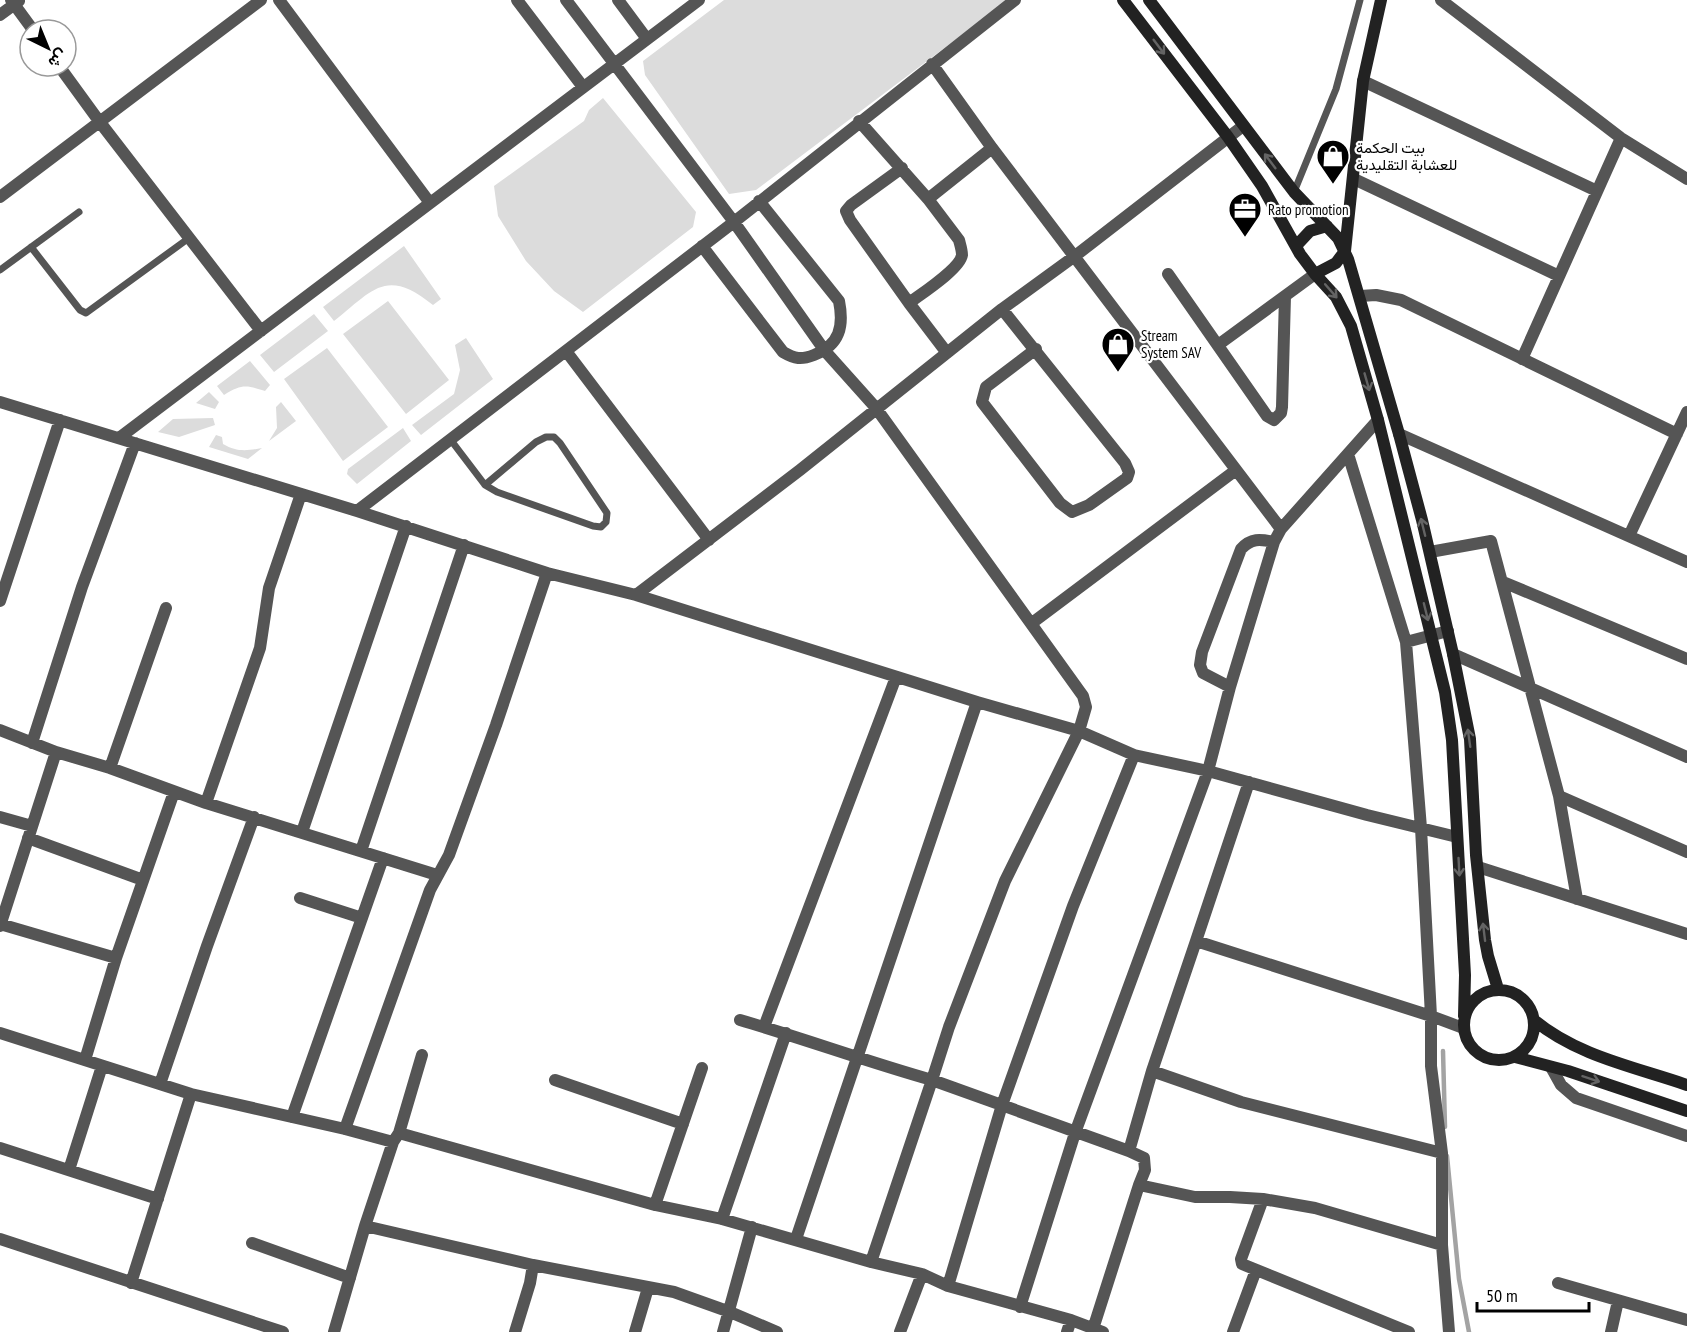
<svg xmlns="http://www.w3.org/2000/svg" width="1687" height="1332" font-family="'PT Sans Narrow',Vazirmatn,sans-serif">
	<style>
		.green { fill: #dcdcdc }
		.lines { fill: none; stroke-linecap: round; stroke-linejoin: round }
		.stream { stroke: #a3a3a3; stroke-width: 4.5 }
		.lane { stroke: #555; stroke-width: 7 }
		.street { stroke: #555; stroke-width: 12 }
		.secondary { stroke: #222; stroke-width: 12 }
		.oneway { stroke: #646464 }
		.labels { text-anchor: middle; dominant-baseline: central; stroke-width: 4.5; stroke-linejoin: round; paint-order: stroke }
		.poi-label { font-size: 15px; fill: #000; stroke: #fff; text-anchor: start }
	</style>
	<rect width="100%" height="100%" fill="#fff"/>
	<path class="green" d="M724,0H1008L756,190L729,194L645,75L643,61Z
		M603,98L696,212L693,227L583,312L554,291L526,261L498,216L494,186L584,121L589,110Z
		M404,246L441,299L433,305C386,267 373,290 334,321L323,307Z
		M388,301L449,380L406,414L343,334Z
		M314,314L328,331L274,372L260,355Z
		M466,338L493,379L421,435L412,425L454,394L460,370L455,345Z
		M327,348L388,427L343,461L284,379Z
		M250,361L270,385L265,391C246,385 242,384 224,395L217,386Z
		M209,392L219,402L215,409L196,403Z
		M281,402L296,421L269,441L277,428L276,407Z
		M213,418L215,425L179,437L158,432L173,419Z
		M403,428L411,441L357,484L347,474L348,469Z
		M216,435L222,437L223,444C237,452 246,451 262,448L248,459L209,447Z"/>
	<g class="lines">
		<path class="stream" d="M1443,1051L1445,1127
			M1447,1156L1459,1279L1469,1332"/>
		<path class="lane" d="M1294,192L1336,89L1360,0
			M31,247L80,310L86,313L189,238
			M0,270L79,212
			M450,439L485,485L497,492L593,526L601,527L606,522L607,513L560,443L554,437H546L536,442L485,485"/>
		<path class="street" d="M11,0L33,30
			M279,0L430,203
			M517,0L583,87
			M618,0L647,39
			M1441,0L1621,138L1687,179
			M0,15L19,1
			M932,64L992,148L1281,529
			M59,66L99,121L261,331
			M1363,81L1597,191
			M859,121L928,199L959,240C960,244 962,250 962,255C960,269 921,294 909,303
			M902,168L851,205L846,211L850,220L909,303L947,353
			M1354,179L1559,276
			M0,197L261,0
			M928,199L992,148
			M702,246L783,352C795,359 801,360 814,355C840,345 844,326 839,301L759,201
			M1168,274L1267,416L1274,420L1281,413L1282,407L1285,296
			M1360,296L1376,295L1401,300L1677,434
			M1002,309L1125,463L1129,472L1127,478L1089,505L1072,512L1060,503L982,402L986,387L1036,349
			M1218,345L1315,274
			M566,351L709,540
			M1522,359L1621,138
			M0,402L357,511L547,573L636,595L977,702L1079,731L1086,707L1083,696L876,408L825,351L734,222L566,0
			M1399,434L1687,562
			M119,438L699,0
			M1348,454L1406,642L1421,828L1431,1016V1066L1442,1153V1245L1449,1332
			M357,511L734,222L1015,0
			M1629,536L1687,412
			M1430,552L1491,541L1559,796L1577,899
			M1503,582L1687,659
			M636,595L800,470L1002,309L1075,256L1243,126
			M0,601L60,420
			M1032,623L1236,470
			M1406,642L1448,631
			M1453,654L1687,757
			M1230,687L1203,673L1200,665L1202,652L1241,549C1251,538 1260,539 1274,542
			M0,730L56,752L110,768L206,803L437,875
			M32,743L82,587L135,443
			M110,768L166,608
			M1249,782L1196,941L1431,1016L1463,1028
			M1559,796L1687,852
			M206,803L260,648L269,588L301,494
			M0,817L32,826
			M302,832L406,526
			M28,838L143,880
			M361,851L464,545
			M1478,867L1687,934
			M300,898L362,918
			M0,924L116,958
			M0,926L56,752
			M740,1020C805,1039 868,1062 932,1080L871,1262
			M764,1027L896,677
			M0,1033L191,1094L345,1129L393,1142
			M85,1060L116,958L174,792
			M1551,1067L1561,1085L1576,1098L1687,1136
			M1152,1071L1196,941
			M555,1080L683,1124
			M160,1084L207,946L254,817
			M292,1117L383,858
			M345,1129L430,890L449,855L496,725L547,573
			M399,1133L655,1205L722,1219L871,1262L922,1274L948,1286L1071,1320L1103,1332
			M0,1148L158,1199
			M1129,1151L1144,1158L1145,1170L1139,1185
			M1442,1153L1241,1102L1152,1071L1129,1151L932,1080L949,1027L1005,881L1079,731L1134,755L1208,771L1367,815L1457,837
			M69,1170L102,1066
			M1263,1199L1241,1259L1242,1264L1409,1332
			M655,1205L702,1068
			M722,1219L786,1033
			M365,1226L533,1265L530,1283L515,1332
			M0,1239L283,1332
			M796,1239L977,702
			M252,1243L350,1278
			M533,1265L674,1292L730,1312L777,1332
			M131,1283L191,1094
			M1558,1283L1687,1320
			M948,1286L1002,1105L1073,906L1134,755
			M1020,1307L1075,1133L1208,771L1230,687L1274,542L1281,529L1378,420
			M1093,1329L1139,1185L1195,1197H1230L1263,1199L1315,1208L1442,1245
			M334,1332L365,1226L393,1142L399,1133L422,1055
			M635,1332L648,1288
			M723,1332L752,1227
			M900,1332L922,1274
			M1067,1332L1071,1320
			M1233,1332L1256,1270
			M1611,1332L1618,1301"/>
		<path class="secondary" d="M1123,0L1228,137L1262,186L1300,254L1315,274L1336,297L1351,326L1378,420L1445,692L1452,740L1465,975L1464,1016
			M1149,0L1294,192L1338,238L1348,259L1399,434L1422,520L1453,654L1470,739L1476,855L1485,940L1488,956L1498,989
			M1296,246L1310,231L1327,226
			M1315,274L1336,263L1345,251L1363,81L1381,0
			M1464 1025a35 35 0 1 1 70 0a35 35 0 1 1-70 0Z
			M1534,1020C1577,1056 1635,1067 1687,1085
			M1515,1057L1568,1071L1687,1111"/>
	</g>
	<defs><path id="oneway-shaft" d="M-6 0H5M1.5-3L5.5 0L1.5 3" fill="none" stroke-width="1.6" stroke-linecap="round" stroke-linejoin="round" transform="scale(1.5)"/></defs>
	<g class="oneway">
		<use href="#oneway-shaft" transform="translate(1159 47) rotate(53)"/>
		<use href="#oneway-shaft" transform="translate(1270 161) rotate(-127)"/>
		<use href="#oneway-shaft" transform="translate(1331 291) rotate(49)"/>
		<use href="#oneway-shaft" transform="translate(1367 382) rotate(74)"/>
		<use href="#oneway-shaft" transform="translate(1423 527) rotate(-104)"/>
		<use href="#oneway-shaft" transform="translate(1426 612) rotate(76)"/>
		<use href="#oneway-shaft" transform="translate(1469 738) rotate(-98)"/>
		<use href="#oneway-shaft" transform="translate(1459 867) rotate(87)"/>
		<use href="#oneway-shaft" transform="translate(1484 932) rotate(-97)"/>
		<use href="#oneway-shaft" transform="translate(1591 1079) rotate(18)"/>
	</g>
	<defs>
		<g id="shop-pin" transform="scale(1.725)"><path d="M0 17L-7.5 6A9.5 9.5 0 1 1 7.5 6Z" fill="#000" stroke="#fff"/><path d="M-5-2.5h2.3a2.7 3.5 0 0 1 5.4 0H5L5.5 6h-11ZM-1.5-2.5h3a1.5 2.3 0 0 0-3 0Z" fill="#fff"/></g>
		<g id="office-pin" transform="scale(1.725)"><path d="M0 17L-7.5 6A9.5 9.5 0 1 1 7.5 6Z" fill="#000" stroke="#fff"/><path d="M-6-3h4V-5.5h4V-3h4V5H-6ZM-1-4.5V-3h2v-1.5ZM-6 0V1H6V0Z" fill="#fff"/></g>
	</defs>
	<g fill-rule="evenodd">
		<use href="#shop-pin" x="1333" y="156"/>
		<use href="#office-pin" x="1245" y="209"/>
		<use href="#shop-pin" x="1118" y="344"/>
	</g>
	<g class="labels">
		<g class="poi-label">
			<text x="1356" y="147">بيت الحكمة<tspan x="1356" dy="17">للعشابة التقليدية</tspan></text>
			<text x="1268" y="209">Rato promotion</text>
			<text x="1141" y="335">Stream<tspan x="1141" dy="17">System SAV</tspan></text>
		</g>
	</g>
	<g transform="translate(48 48) rotate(137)"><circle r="28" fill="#ffffff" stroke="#999999" stroke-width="1.5"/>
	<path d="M0-4.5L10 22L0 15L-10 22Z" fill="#000000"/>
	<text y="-9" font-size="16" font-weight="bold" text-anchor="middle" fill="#000000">ش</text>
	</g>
	<path d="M1477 1302v9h112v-9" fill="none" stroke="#000000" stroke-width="3"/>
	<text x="1486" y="1302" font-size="18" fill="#000000" stroke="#ffffff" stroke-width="4.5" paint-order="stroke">50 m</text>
</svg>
